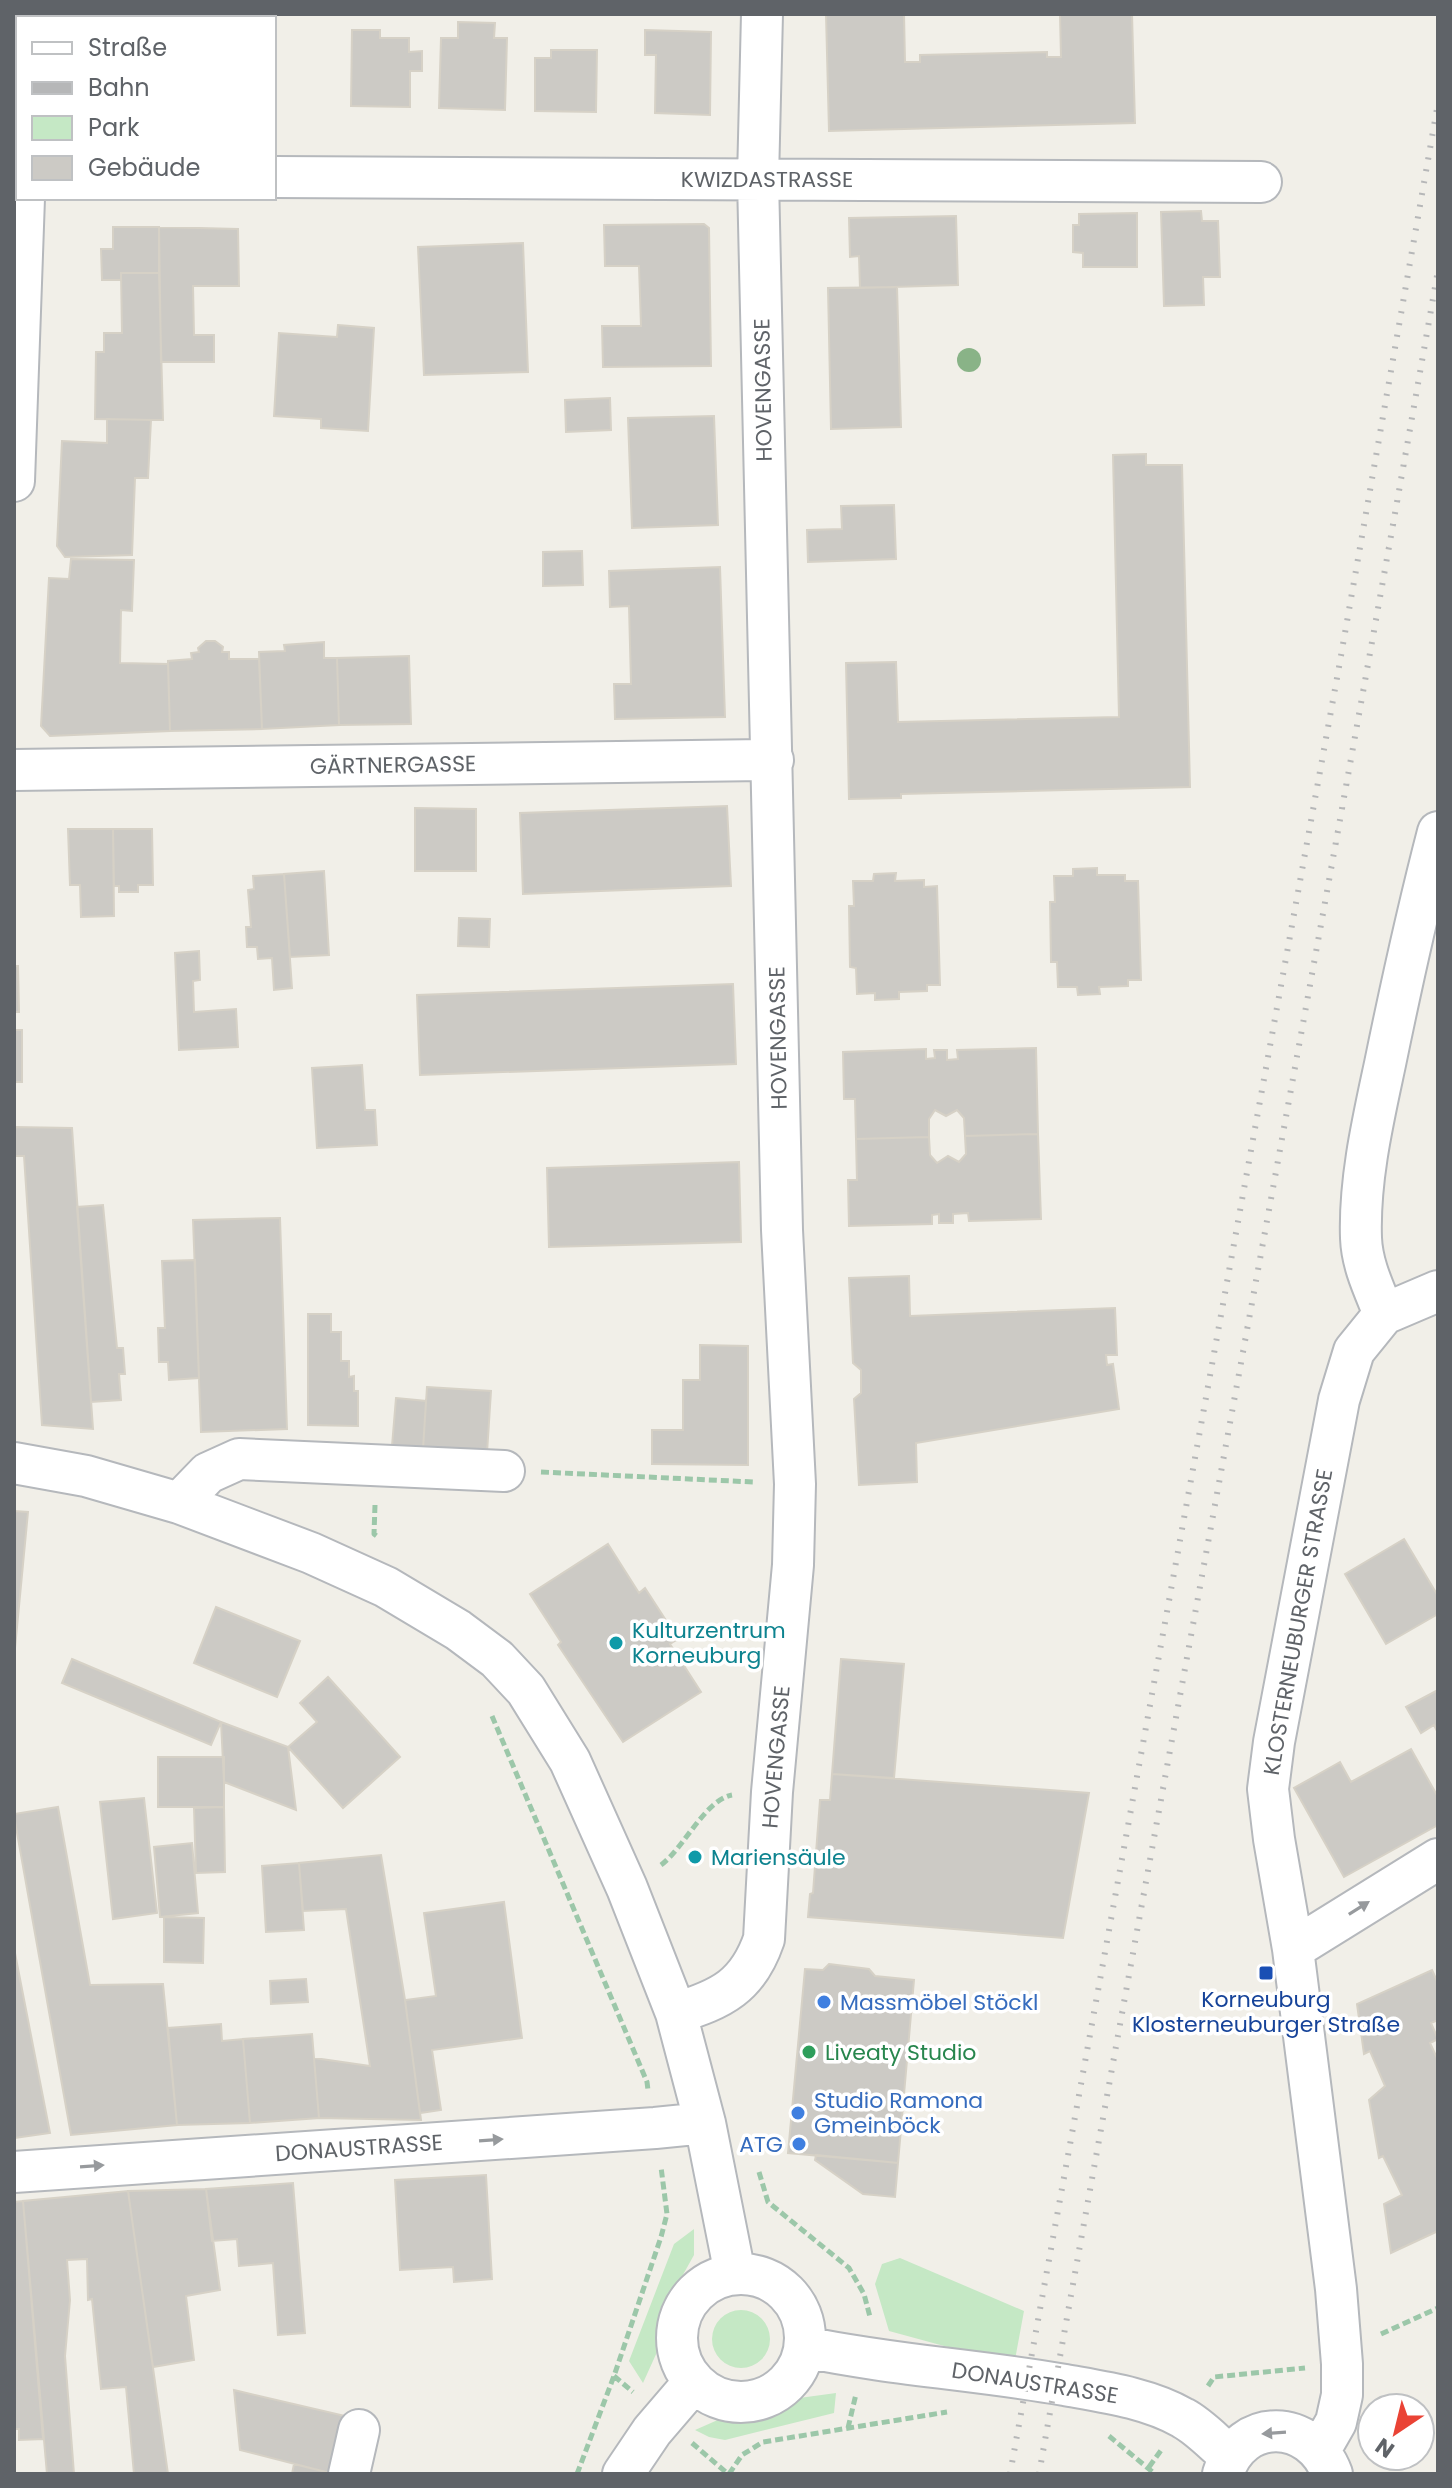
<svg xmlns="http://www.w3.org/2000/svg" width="1452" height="2488" font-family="Poppins,sans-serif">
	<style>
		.green { fill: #c5e8c5 }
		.building { fill: #cccac5; stroke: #d6d1c6; stroke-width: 2 }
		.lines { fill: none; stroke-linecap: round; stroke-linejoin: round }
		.street-casing { stroke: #b5b8bc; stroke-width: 44 }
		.path { stroke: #9cc7a9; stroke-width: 5; stroke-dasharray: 8 4; stroke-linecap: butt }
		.street { stroke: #fff; stroke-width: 40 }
		.rail { stroke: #b6b7b8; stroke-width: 6; stroke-dasharray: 2 10; stroke-linecap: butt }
		.tree { fill: #89b387 }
		.oneway { fill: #979a9d }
		.culture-dot { fill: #0f9aa8; stroke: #fff; stroke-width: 3 }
		.transit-dot { fill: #1a4fb4; stroke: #fff; stroke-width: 3 }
		.shop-dot { fill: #3f7fe0; stroke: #fff; stroke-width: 3 }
		.leisure-dot { fill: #2e9e5b; stroke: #fff; stroke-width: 3 }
		.labels { text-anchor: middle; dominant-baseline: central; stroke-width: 7; stroke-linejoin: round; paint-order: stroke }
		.street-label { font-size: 22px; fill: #5f6368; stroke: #fff }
		.culture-label { font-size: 22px; fill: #0d838f; stroke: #fff; text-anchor: start }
		.transit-label { font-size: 22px; fill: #164399; stroke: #fff }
		.shop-label { font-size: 22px; fill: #366cbe; stroke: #fff; text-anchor: start }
		.leisure-label { font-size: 22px; fill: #27864d; stroke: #fff; text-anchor: start }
	</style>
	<rect width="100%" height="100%" fill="#f1efe8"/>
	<path class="green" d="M694,2229V2255L665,2307L662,2341L643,2383L629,2361L674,2244Z
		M900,2258L1024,2311L1014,2365L889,2331L875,2284L882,2264Z
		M712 2339a29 29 0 1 1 58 0a29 29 0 1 1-58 0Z
		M836,2393L834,2413L725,2440L709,2437L695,2430L720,2419L735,2420L759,2417L778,2409L792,2399Z"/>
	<path class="building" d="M826,14H904L905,62H920V55L1047,52V57H1061L1060,14H1132L1135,123L829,131Z
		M458,22L495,23L494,38H507L505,110L439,108L441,38H458Z
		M352,30H380V38H409V52L422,51V71H410V107L351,106Z
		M645,30L711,32L710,115L655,113L656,55H645Z
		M551,50H597L596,112L535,111V58H551Z
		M1201,211L1202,221H1218L1220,277H1203L1204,305L1164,306L1161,212Z
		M1137,213V267H1083V253L1073,252V225H1079V214Z
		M956,216L958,285L860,288L859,256L850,257L849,218Z
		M704,224L709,228L711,366L603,367L602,326H641L639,266H605L604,225Z
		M113,227H159V273H121V280H102L101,249H113Z
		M159,227L238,229L239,286H193L194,335H214V362H161Z
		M523,243L528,372L424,375L418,247Z
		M121,273H159L163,420L95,419L96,352H104V333H122Z
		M897,287L901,427L831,429L828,288Z
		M338,325L374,328L368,431L321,428V419L274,416L279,333L337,337Z
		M610,398L611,430L566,432L565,400Z
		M714,416L718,525L632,528L628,418Z
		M107,419L151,420L148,478H135L132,555L65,557L57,546L62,441L107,443Z
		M1146,454V465H1182L1190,787L901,794V798L849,799L846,663L896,662L898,722L1119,717L1113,455Z
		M894,505L896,559L808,562L807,530L842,529L841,506Z
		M582,551L583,585L543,586V552Z
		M71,559L134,560L132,611L121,610L120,663L168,664L170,731L50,736L41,726L49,578L69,579Z
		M720,567L725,717L615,719L614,684H631L629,606L610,607L609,571Z
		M206,641H215L223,647L222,652H229V659H259L262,729L170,731L168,661L192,659L191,653L199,652L198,648Z
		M324,642V658H337L339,725L262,729L259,652L285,651L284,645Z
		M409,656L411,724L339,725L337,658Z
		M727,806L731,886L523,894L520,813Z
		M415,808L476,809V871H415Z
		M68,829H113L114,916L81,917L80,885H70Z
		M113,829H152L153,885H138V892H119V886H114Z
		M1097,868V875H1125V881H1138L1141,980H1128V986L1099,987L1100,994L1078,995L1077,987H1058L1057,962H1051L1050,902H1055L1054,876H1073V869Z
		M324,871L329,955L290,957L284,874Z
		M896,873L895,881L924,880V887L937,886L940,985H927V991L899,992V999L875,1000V993L857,994L856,968L850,967L849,906H854L853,881H873L874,874Z
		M284,874L292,988L274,990L272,958L258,959L257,947H247L246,927H251L248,890L254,889L253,876Z
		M459,918L490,919L489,947L458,946Z
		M199,951L200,980L193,981L194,1012L236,1009L238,1047L179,1050L175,953Z
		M14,966H18L19,1012H14Z
		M733,984L736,1064L420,1075L417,995Z
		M14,1030H22V1082H14Z
		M1036,1048L1038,1134L965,1136L964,1118L957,1110L946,1116L935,1110L929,1119V1137L856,1139L855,1099H844L843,1052L926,1049V1059L935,1058L934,1050H947V1060L958,1059L957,1050Z
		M362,1065L365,1110H375L377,1145L317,1148L312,1068Z
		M14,1127L72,1128L93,1429L42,1425L24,1156H14Z
		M1038,1134L1041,1219L969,1221L968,1213L953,1214V1223H939V1214L932,1215V1224L849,1226L848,1180H857L856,1139L929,1137L930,1155L937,1163L948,1156L959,1162L966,1154L965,1136Z
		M739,1162L741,1242L549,1247L547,1168Z
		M103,1205L117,1348H123L125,1374H119L121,1400L91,1402L77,1207Z
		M280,1218L287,1429L201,1432L193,1220Z
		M195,1260L199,1378L169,1380L168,1362H159L158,1328H165L162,1261Z
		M909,1276L910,1316L1115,1308L1117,1355H1106L1107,1365L1113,1364L1119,1409L916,1443L917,1482L859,1485L854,1399L861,1393V1370L853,1363L849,1278Z
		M308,1314H331V1332H341V1361H349V1377L354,1376V1391H358V1426L308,1425Z
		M700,1345L748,1346V1465L652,1464V1430H683V1380H700Z
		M427,1387L491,1391L487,1453L423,1449Z
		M396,1398L426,1401L423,1449L392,1446Z
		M14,1511L28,1512L15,1648L14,1647Z
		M1404,1539L1438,1596V1614L1386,1644L1345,1574Z
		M608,1544L639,1593L645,1588L678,1639L670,1644L701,1692L623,1742L558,1645L561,1642L530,1594Z
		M216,1607L300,1641L277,1697L194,1663Z
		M72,1659L221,1722L211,1745L62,1683Z
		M841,1659L904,1664L894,1778L832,1774Z
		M328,1677L400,1757L343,1808L288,1747L317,1722L300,1703Z
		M1438,1690V1733L1434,1725L1421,1733L1406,1707Z
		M221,1722L288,1747L296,1810L224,1782Z
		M1411,1749L1438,1797V1825L1344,1877L1294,1788L1340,1762L1351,1782Z
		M158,1757H224V1807H158Z
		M832,1774L1089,1793L1063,1938L808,1917L810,1894L813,1893L820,1800H830Z
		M144,1798L157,1913L113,1919L100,1802Z
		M58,1807L90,1985L163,1984L177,2125L71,2135L14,1816V1814Z
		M224,1807L225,1872L196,1873L194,1808Z
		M192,1843L198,1913L160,1917L154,1847Z
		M381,1855L405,2000L421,2120L319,2118L314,2058L370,2066L346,1909L303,1911L299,1863Z
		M299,1863L304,1930L266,1932L262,1866Z
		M504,1902L522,2038L432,2050L441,2110L420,2113L405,2000L436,1996L424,1913Z
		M164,1917L204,1918L203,1963L164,1962Z
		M14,1948L50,2133L14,2138Z
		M829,1964L869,1969L875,1976L914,1980L898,2163L788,2153L805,1969L823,1970Z
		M1432,1970L1438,1983V2020L1431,2023L1438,2039L1430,2043L1438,2060V2231L1391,2253L1384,2204L1402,2195L1383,2156L1379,2158L1369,2100L1385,2086L1370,2051L1364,2054L1357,2004Z
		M306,1979L308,2002L271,2004L270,1981Z
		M221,2024L222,2041L243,2039L250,2123L177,2125L168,2028Z
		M312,2034L319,2118L250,2123L243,2039Z
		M816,2155L898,2163L895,2197L863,2194L815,2160Z
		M486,2175L492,2279L454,2282L453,2267L400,2270L395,2180Z
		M293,2183L305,2333L278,2335L273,2263L239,2266L237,2239L212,2241L206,2189Z
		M206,2189L220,2290L186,2296L194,2360L153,2367L128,2191Z
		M128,2191L168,2474H134L126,2387L101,2389L92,2299L88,2300L87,2259L67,2260L70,2300L65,2356L74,2474H47L23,2201Z
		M23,2201L43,2439L19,2440V2429H14V2202Z
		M234,2390L345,2416L330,2473L240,2450Z
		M294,2464L330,2473V2474H292Z"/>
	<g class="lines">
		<g class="street-casing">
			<path id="street" d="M20,14L22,18
				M274,177L1261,182
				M14,481L24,198
				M14,770L773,760
				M1384,1314C1374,1289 1362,1265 1361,1238C1359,1180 1373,1120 1385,1064C1401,986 1418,909 1438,832
				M14,1463L86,1476L179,1503L311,1553L386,1587L458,1630L497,1659L526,1690L570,1761L627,1888L676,2013L705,2123L735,2274
				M179,1503L208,1473L239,1459L504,1471
				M1293,1949L1438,1859
				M676,2013C722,1999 748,1986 764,1939L772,1792L793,1565L795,1484L782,1230L758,179L762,14
				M14,2172L655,2128L705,2123
				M677 2338a64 64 0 1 1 128 0a64 64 0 1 1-128 0Z
				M805,2347C891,2365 979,2370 1065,2385C1104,2392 1148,2398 1183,2418C1200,2427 1215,2444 1230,2456
				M1320,2450L1336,2422L1342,2395V2364L1336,2289L1293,1949L1274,1839L1268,1789L1274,1742L1339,1400L1354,1351L1384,1314L1438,1291
				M349,2474L359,2430
				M623,2474L652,2431L694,2382
				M1223,2474C1241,2416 1311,2418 1332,2474"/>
		</g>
		<path class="path" d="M541,1472L754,1482
			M375,1505L374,1534L378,1537
			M492,1716L647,2082L648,2090
			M661,1865C684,1848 705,1800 732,1795
			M759,2172L768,2202L849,2268L864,2294L870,2317
			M1381,2334L1438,2308
			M614,2376L633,2392
			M1208,2386L1214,2377L1305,2368
			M848,2428L856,2394
			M1109,2436L1155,2474
			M692,2443L728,2474
			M1149,2467L1162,2449
			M577,2474L614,2376L661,2237L667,2214L661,2167
			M729,2474L742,2455L763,2442L947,2412"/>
		<use href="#street" class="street"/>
		<path class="rail" d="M1010,2474L1339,667L1438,103
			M1039,2474C1170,1739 1309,1006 1438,270"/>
	</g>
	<circle class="tree" cx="969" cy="360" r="12"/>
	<defs><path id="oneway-solid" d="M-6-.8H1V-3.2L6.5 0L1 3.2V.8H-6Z" transform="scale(2)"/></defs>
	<g class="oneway">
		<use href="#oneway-solid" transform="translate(1359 1908) rotate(-32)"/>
		<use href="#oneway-solid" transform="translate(491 2140) rotate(-4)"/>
		<use href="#oneway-solid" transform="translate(92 2166) rotate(-4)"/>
		<use href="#oneway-solid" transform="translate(1274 2433) rotate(176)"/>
	</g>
	<g class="culture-dot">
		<circle cx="616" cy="1643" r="8"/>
		<circle cx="695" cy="1857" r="8"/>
	</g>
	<rect class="transit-dot" x="1258" y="1965" width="16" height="16" rx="4"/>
	<g class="shop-dot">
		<circle cx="824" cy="2002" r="8"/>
		<circle cx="798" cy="2113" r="8"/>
		<circle cx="799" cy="2144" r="8"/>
	</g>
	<circle class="leisure-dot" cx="809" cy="2052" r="8"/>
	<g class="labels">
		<g class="street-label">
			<text x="767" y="179">KWIZDASTRASSE</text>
			<text transform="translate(763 390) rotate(-91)">HOVENGASSE</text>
			<text transform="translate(393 765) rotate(-1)">GÄRTNERGASSE</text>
			<text transform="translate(778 1038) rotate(-91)">HOVENGASSE</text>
			<text transform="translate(1298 1622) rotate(-80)">KLOSTERNEUBURGER STRASSE</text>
			<text transform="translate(776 1757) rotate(-85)">HOVENGASSE</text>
			<text transform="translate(359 2148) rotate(-4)">DONAUSTRASSE</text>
			<text transform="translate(1035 2383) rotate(9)">DONAUSTRASSE</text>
		</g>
		<g class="culture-label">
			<text x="632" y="1630">Kulturzentrum<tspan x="632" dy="25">Korneuburg</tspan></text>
			<text x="711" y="1857">Mariensäule</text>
		</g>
		<g class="transit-label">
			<text x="1266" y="1999">Korneuburg<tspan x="1266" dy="25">Klosterneuburger Straße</tspan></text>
		</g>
		<g class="shop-label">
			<text x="840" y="2002">Massmöbel Stöckl</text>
			<text x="814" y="2100">Studio Ramona<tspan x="814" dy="25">Gmeinböck</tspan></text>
			<text x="783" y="2144" text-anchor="end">ATG</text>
		</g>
		<g class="leisure-label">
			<text x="825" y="2052">Liveaty Studio</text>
		</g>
	</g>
	<rect width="1452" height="2488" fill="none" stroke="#5f6368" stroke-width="32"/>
	<rect x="16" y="16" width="260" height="184" fill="#ffffff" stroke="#bfc1c3" stroke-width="2"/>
	<rect x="32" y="42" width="40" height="12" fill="#ffffff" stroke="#bfc1c3" stroke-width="2"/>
	<text x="88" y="56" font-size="24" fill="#5f6368">Straße</text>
	<rect x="32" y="82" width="40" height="12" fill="#b6b7b8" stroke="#bfc1c3" stroke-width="2"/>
	<text x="88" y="96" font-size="24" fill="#5f6368">Bahn</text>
	<rect x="32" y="116" width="40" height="24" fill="#c5e8c5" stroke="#bfc1c3" stroke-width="2"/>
	<text x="88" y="136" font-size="24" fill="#5f6368">Park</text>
	<rect x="32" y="156" width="40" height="24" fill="#cccac5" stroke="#bfc1c3" stroke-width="2"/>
	<text x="88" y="176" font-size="24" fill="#5f6368">Gebäude</text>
	<g transform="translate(1396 2432) rotate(215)"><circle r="38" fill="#ffffff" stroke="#bfc1c3" stroke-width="2"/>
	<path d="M0-6L14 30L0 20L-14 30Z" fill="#ea4335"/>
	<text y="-12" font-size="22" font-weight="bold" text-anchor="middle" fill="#5f6368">N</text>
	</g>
</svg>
